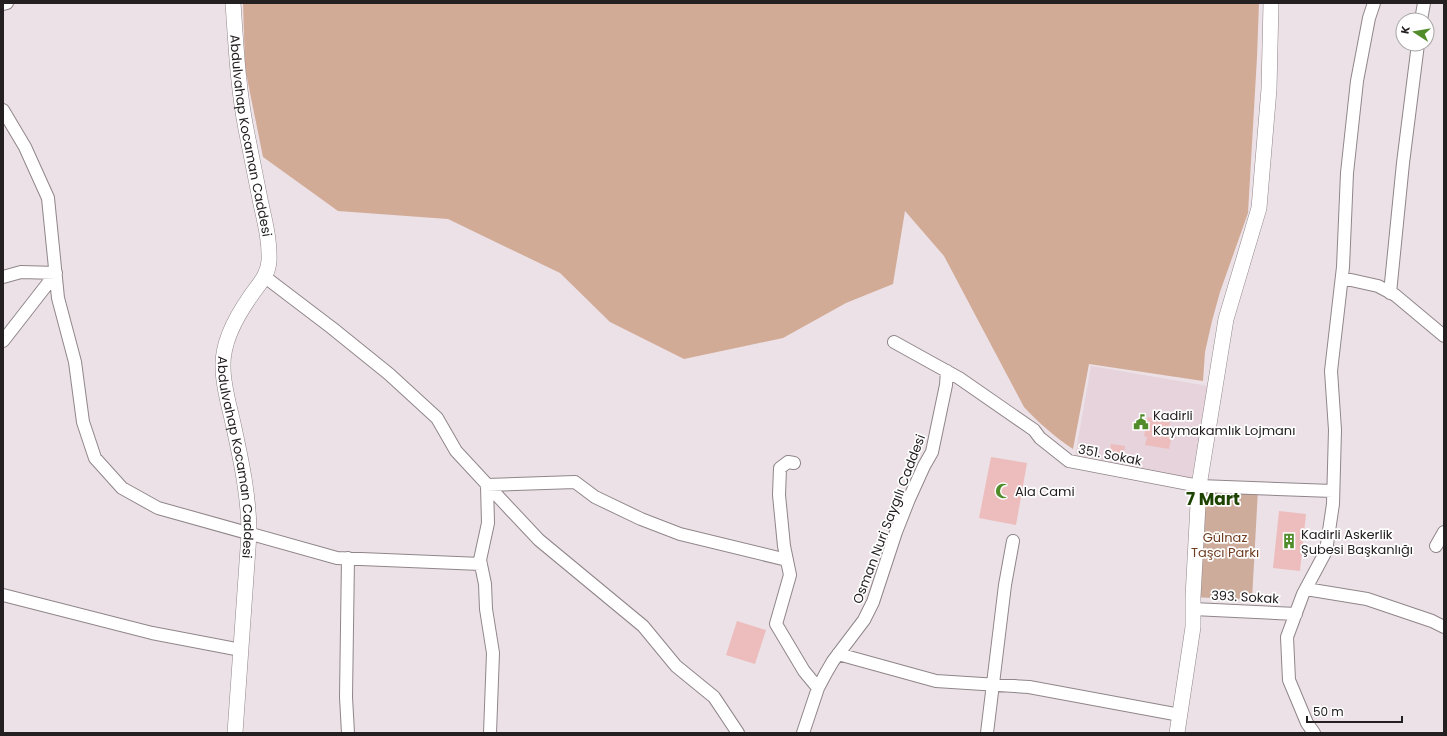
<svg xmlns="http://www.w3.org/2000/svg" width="1447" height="736" font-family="Poppins,sans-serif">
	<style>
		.built { fill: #e7d3db }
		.green { fill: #cdac9b }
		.forest { fill: #d2ab97 }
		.building { fill: #ecbdbc }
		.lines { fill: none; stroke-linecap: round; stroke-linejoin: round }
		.minor-casing { stroke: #90868a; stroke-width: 14 }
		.tertiary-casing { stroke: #90868a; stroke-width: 16 }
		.minor { stroke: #fff; stroke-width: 12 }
		.tertiary { stroke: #fff; stroke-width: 15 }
		.labels { text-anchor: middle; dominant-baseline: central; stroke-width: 3.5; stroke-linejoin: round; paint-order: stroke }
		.street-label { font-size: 13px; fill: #242021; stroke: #fff }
		.poi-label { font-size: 13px; fill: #242021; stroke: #fff; text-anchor: start }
		.park-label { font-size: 13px; fill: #6f3c1f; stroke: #fff }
		.district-label { font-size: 17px; font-weight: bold; fill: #1e4301; stroke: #fff }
	</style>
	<rect width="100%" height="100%" fill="#ece1e6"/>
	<path class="built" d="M1091,366L1208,386L1192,478L1075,457Z"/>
	<path class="green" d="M1199,486L1258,489L1252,600L1193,597Z"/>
	<path class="forest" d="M243,3H1259L1257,57L1248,213L1220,292L1212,321L1205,352L1203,381L1089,364L1073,449C1055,437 1039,423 1024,407L944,256L905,211L893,284L846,303L783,338L684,359L610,322L560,273L448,219L338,211L263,157L245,68Z"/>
	<path class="building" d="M1148,417L1170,422L1168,434L1172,435L1169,449L1145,445L1147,437L1144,436Z
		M1111,444L1125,446L1123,461L1109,459Z
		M991,457L1027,463L1016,525L979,518Z
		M1279,511L1306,514L1300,571L1273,568Z
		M737,621L766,630L755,664L726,655Z"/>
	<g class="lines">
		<g class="minor-casing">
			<path id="minor" d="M3,4L7,3
				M1421,20L1424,3
				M3,110L25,147L48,198L58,298L75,362L83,422L95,458L122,488L158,508L337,558L481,564
				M3,277L21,272L56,273
				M265,277L332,328L389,374L437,418L456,451L507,506L539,540L643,626L676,666L714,697L738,733
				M1342,278L1378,286L1395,295L1444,336
				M1390,293L1403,163L1418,44
				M3,341L56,273
				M894,342L959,378L1034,430L1040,438L1069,461L1199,486L1333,491
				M794,463L788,462L780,468L779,495L784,546L790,575L776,624L804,671L818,688
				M1436,546L1444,532
				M348,558L346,697L348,733
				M1306,589L1367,599L1432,621L1444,627
				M3,595L152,633L241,650
				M1193,609L1296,614
				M838,654L936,681L1029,687L1180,715
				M490,733L493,653L486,609L485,584L480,560L488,523L487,485L575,482L595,497L641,519L680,534L787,560
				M803,733L818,688L826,673L833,661L864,620L873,602L896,532L909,499L924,466L932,452L946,385L947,371
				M987,733L1005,585L1013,541
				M1314,733L1307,723L1289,680L1287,637L1303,594L1326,551L1333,504L1335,430L1331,371L1343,267L1347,173L1357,81L1369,18L1374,3"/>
		</g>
		<g class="tertiary-casing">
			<g id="tertiary">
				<path id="s1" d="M233,3C236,45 238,88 246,129C251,154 256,179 261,204C265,222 270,242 269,261C268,276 258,285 250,297C236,317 222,342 223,367C223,386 229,405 233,423C241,460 249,496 249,534L235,733"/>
				<path d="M1177,733L1193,627V597L1199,486L1226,319L1259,208L1269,89L1271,3"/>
			</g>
		</g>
		<use href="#minor" class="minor"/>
		<use href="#tertiary" class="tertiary"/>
	</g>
	<defs>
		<g id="civic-bare" transform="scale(1.2)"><path d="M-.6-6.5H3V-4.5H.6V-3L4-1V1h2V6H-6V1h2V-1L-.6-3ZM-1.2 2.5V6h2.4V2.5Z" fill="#518c2a" stroke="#fff" stroke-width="2.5" paint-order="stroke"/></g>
		<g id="mosque-bare" transform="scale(1.2)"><path d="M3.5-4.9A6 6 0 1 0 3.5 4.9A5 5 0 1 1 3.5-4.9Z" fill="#518c2a" stroke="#fff" stroke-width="2.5" paint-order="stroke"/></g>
		<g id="building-bare" transform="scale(1.2)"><path d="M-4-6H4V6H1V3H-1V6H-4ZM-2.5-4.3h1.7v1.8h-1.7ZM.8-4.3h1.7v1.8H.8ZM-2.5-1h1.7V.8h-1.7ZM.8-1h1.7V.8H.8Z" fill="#518c2a" stroke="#fff" stroke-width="2.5" paint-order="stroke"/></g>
	</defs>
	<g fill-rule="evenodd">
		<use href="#civic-bare" x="1141" y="422"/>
		<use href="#mosque-bare" x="1003" y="491"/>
		<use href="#building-bare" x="1289" y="541"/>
	</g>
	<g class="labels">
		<g class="street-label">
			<text stroke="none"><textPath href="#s1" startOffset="134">Abdulvahap Kocaman Caddesi</textPath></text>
			<text transform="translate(1110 455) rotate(11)">351. Sokak</text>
			<text stroke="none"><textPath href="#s1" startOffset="470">Abdulvahap Kocaman Caddesi</textPath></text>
			<text transform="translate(889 519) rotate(-69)">Osman Nuri Saygılı Caddesi</text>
			<text transform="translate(1245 597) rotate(3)">393. Sokak</text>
		</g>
		<g class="poi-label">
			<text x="1153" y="415">Kadirli<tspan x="1153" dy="15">Kaymakamlık Lojmanı</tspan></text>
			<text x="1015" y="491">Ala Cami</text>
			<text x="1301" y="534">Kadirli Askerlik<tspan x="1301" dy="15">Şubesi Başkanlığı</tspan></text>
		</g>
		<g class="park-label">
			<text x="1225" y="537">Gülnaz<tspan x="1225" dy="15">Taşcı Parkı</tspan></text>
		</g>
		<g class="district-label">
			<text x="1213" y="499">7 Mart</text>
		</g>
	</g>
	<rect width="1447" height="736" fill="none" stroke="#242021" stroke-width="8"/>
	<g transform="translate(1415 32) rotate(282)"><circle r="19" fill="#ffffff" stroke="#a7a6a6"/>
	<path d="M0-3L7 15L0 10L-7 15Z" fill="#518c2a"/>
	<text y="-6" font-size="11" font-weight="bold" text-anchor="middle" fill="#242021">K</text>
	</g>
	<path d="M1307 716v6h95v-6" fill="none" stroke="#242021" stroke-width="2"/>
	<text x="1313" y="716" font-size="12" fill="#242021" stroke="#ffffff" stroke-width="3" paint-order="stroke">50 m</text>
</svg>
